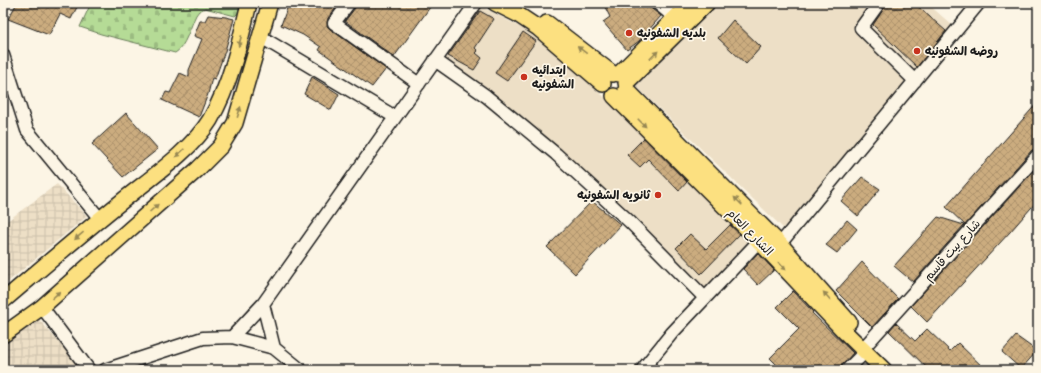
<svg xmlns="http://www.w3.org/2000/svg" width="1041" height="373" font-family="Sriracha,'Playpen Sans Arabic',sans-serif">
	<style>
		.built { fill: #eddfc6 }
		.industrial { fill: url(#industrial-grid) }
		.cemetery { fill: url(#cemetery-stones); stroke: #687c59 }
		.building { fill: url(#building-cross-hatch); stroke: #1c1c1c }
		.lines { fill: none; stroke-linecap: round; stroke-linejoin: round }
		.minor-casing { stroke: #1c1c1c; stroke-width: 15 }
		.major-casing { stroke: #1c1c1c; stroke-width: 18 }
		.minor { stroke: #fcf5e5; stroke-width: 12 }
		.major { stroke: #fce080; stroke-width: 15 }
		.oneway { fill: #978853 }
		.poi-dot { fill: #c8321e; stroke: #fcf5e5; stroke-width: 1.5 }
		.labels { text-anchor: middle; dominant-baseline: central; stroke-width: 3.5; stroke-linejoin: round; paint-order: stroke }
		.poi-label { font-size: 12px; font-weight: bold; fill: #1c1c1c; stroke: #fcf5e5; text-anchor: start }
		.street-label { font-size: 12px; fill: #1c1c1c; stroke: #fcf5e5 }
	</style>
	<defs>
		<pattern id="industrial-grid" width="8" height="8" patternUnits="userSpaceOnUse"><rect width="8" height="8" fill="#eddfc6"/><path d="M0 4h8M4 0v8" fill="none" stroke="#cbbfaa"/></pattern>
		<pattern id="cemetery-stones" width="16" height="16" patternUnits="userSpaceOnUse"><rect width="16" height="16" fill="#b5db96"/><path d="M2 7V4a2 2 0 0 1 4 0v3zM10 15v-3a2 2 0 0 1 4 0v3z" fill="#9bbb81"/></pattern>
		<pattern id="building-cross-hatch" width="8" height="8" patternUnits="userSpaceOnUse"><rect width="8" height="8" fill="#cbac7f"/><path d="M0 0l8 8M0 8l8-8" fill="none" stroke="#ae936d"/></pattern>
	</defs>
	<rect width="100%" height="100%" fill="#fcf5e5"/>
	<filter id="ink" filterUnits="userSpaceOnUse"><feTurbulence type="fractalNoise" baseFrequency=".025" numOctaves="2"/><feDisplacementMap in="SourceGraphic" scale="8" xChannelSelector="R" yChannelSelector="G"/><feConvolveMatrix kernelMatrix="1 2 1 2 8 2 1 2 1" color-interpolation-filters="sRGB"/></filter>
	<g filter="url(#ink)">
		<path class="built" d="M475,3L526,30L545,43L645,134L754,241L707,290L636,218L496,97L438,57Z
			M718,3H873L853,29L908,82L788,225L783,228L636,86Z
			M885,3H927L953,26L917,74L867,25Z"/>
		<path class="industrial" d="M57,184L87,216L3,286V224Z
			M36,316L83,370H3V342Z"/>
		<path class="cemetery" d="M91,3H241L238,13L235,16L205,8L199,11L196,15C191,25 185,48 175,53L101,34L80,27Z"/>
		<path class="building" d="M17,3H79L71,19L60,14L49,35L8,19Z
			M289,3H340L328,18L327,26L330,29L386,69L372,87L319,50L321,47L303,35L281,25Z
			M356,3H433L394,57L345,21L355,8Z
			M603,3H644L661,16L639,41L627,50L603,22L610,17Z
			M886,3H914L946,31L917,67L873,25L885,7Z
			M480,11L494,19L475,48L478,51L476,53L482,58L474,70L448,56Z
			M208,15L226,17L234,19L225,51L215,79L212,78L208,94L199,117L162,100L166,92L170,93L180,73L189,77V70L202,39L194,36L200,21H205Z
			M733,20L761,47L746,64L718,38Z
			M523,32L536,41L507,81L495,73Z
			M312,77L339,94L331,110L304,94Z
			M1038,102V148L1032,150L965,225L946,207Z
			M126,113L158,149L123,177L92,144Z
			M644,138L687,182L679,191L648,159L640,167L627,155Z
			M1038,166V200L1010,232L927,322L911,306Z
			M862,177L880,189L858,216L841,201Z
			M592,201L621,225L575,274L547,247Z
			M938,217L964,225L913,282L894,266Z
			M847,220L857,229L837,253L826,245Z
			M730,225L740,234L701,274L676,248L690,234L706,249Z
			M758,253L774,270L758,285L743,269Z
			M862,262L898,299L872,327L836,291Z
			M793,291L813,312L812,313L853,353L838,370H782L770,358L799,329L777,307Z
			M896,323L915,341L927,329L950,351L958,343L986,370H929L889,331Z
			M1016,336L1037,351L1021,369L1002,352Z"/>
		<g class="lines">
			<g class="minor-casing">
				<path id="minor" d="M349,3L334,23L419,84
					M657,3L675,18
					M879,3L861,28L915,81
					M261,37L395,117
					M3,55L27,130L100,219
					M435,60L486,96L556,154L630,222L705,298
					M780,244L979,3
					M263,304L274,348
					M42,307L89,370
					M232,337L263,304L476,3
					M867,344L1038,155
					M105,370L203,338L232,337L274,348L301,370
					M642,370L672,333L759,241
					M847,370L865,352"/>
			</g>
			<g class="major-casing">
				<path id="major" d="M495,3L517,14L538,28L603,84
					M547,23L613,74
					M619,74L690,3
					M626,83L707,3
					M626,89L780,244L849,322
					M614,96L754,236L846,333L884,370
					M3,301C42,268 81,234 121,202C149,179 191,151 210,120C230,86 240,42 249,3
					M3,335L42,307L198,169L221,146L235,123L270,3"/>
			</g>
			<use href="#minor" class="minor"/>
			<use href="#major" class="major"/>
		</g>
		<defs><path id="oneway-solid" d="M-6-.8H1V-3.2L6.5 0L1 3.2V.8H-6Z"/></defs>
		<g class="oneway">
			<use href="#oneway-solid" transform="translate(240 41) rotate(105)"/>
			<use href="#oneway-solid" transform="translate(582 50) rotate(-143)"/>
			<use href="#oneway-solid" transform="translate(654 55) rotate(-45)"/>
			<use href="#oneway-solid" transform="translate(239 112) rotate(-73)"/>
			<use href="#oneway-solid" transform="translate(642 123) rotate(45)"/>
			<use href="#oneway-solid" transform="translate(180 153) rotate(136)"/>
			<use href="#oneway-solid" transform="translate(738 201) rotate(-135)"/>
			<use href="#oneway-solid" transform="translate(154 208) rotate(-42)"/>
			<use href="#oneway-solid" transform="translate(79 236) rotate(140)"/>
			<use href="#oneway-solid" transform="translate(782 266) rotate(47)"/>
			<use href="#oneway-solid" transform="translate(56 295) rotate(-42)"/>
			<use href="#oneway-solid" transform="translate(827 296) rotate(-132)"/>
		</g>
	</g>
	<g class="poi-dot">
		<circle cx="629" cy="33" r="4"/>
		<circle cx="917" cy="51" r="4"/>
		<circle cx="524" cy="77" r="4"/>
		<circle cx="658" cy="195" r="4"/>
	</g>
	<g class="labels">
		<g class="poi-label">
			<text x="637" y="33">بلديه الشفونيه</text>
			<text x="925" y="51">روضه الشفونيه</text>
			<text x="532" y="70">ايتدائيه<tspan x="532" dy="14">الشفونيه</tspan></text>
			<text x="650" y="195" text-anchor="end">ثانويه الشفونيه</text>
		</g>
		<g class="street-label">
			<text transform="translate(750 232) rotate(46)">الشارع العام</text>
			<text transform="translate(952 250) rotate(-48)">شارع بيت قاسم</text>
		</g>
	</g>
	<rect width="1041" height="373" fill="none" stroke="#fcf5e5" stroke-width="16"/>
	<rect x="8" y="8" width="1025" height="357" fill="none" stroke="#1c1c1c" stroke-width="1.5" filter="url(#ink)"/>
</svg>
